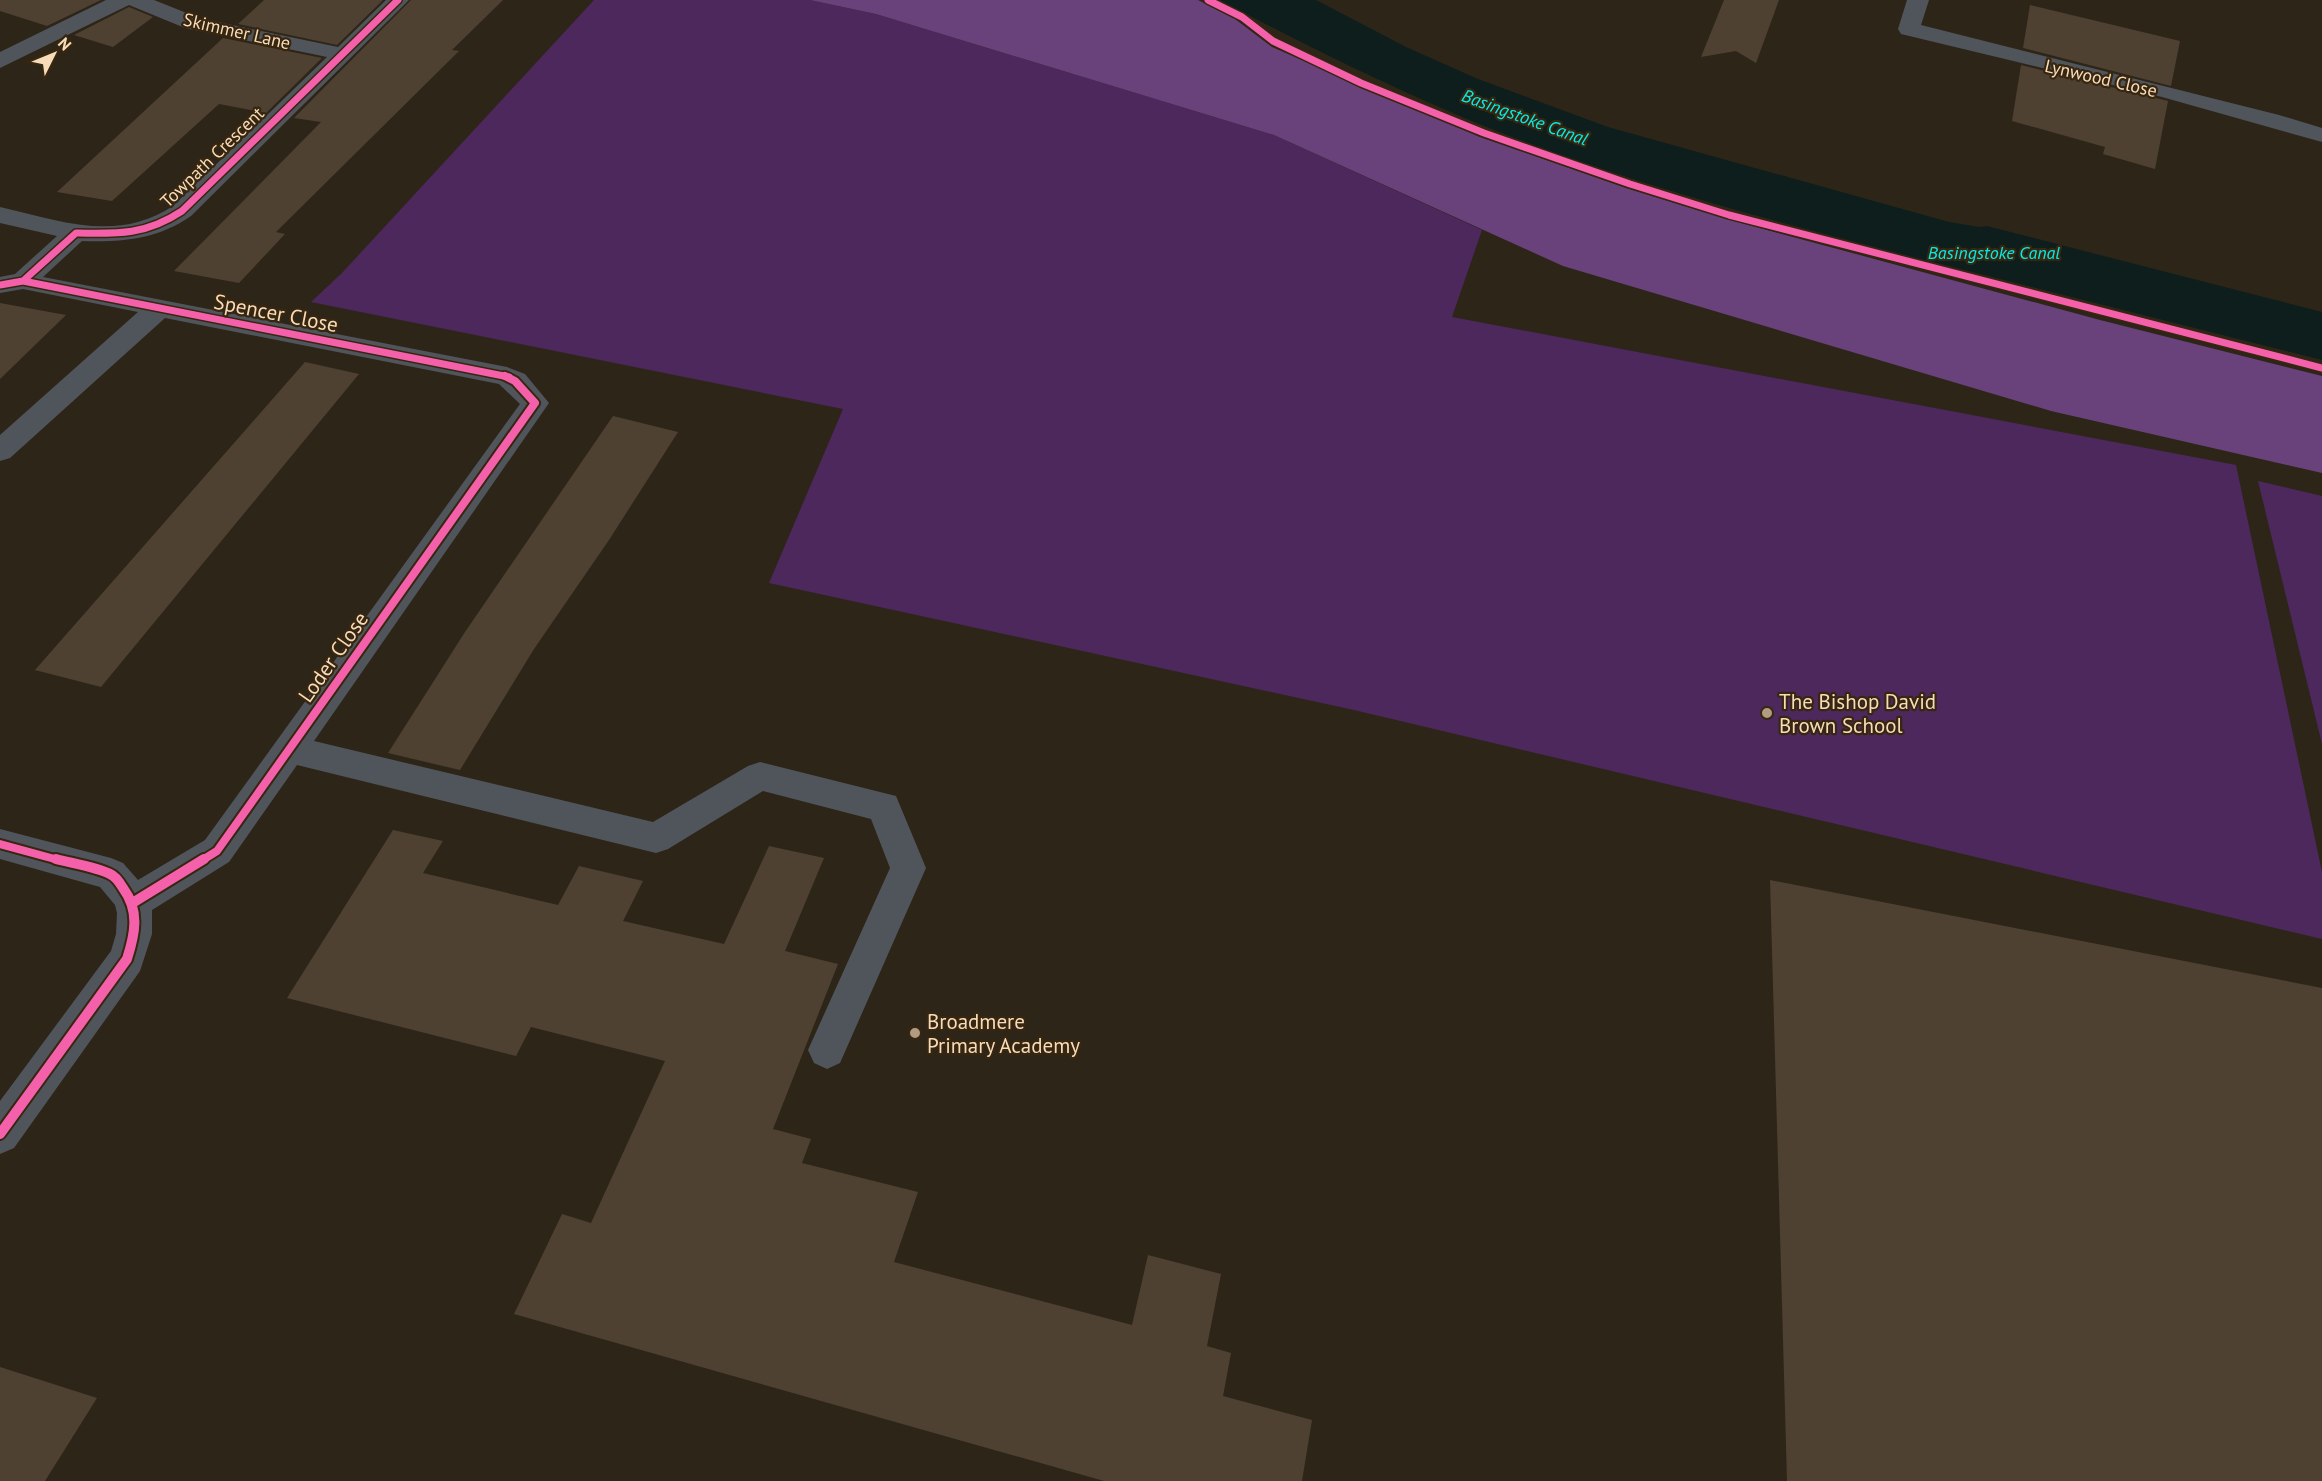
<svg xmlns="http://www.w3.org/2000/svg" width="2322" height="1481" font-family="'PT Sans',sans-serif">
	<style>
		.green { fill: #4d285d }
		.forest { fill: #69427c }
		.water { fill: #0e1e1c }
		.building { fill: #4e4131 }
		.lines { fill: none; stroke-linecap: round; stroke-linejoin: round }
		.minor { fill: #50555b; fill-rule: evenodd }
		.cycleway-far2-casing { stroke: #372610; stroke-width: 10 }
		.cycleway-far1-casing { stroke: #372610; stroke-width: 12 }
		.cycleway-casing { stroke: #372610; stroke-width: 14 }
		.cycleway-far2 { stroke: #f560ab; stroke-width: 7 }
		.cycleway-far1 { stroke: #f560ab; stroke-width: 8 }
		.cycleway { stroke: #f560ab; stroke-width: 10 }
		.poi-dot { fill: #b19c82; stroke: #372610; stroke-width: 2 }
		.labels { text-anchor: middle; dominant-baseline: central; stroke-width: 4.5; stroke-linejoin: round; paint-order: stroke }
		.far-street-label { font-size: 18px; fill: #f8dcba; stroke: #372610 }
		.far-water-label { font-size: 18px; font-style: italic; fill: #00eee9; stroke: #372610 }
		.street-label { font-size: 21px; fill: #f8dcba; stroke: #372610 }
		.poi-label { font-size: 21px; fill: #f8dcba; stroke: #372610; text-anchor: start }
	</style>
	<rect width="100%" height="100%" fill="#2e2519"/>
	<path class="green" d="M594,0H810L876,14L1274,135L1482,230L1452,317L2236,465L2322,872V939L1354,710L769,583L843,409L311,302L342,273Z
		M2258,481L2322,496V744Z"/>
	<path class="forest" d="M810,0H1198L1235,19L1272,47L1480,137L1626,188L1734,221L2100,320L2322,376V473L2051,411L1563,266L1274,135L876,14Z"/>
	<path class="water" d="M1219,0H1316L1406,47L1478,79L1608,127L1949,222L1979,227L1987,226L2322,312V360C2190,327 2057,293 1925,260C1780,223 1634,185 1494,130C1399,92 1310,47 1219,0Z"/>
	<path class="building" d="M0,0H101L47,26L0,11Z
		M264,0H383L337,45L238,24Z
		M411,0H503L452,50L459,51L276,232L285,234L239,283L174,271L321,122L294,118Z
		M1724,0H1779L1756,63L1736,51L1701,57Z
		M2030,5L2180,41L2171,86L2023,48Z
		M129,7L153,17L113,47L74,35Z
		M223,38L322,58L266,113L219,104L112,201L57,192Z
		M2021,65L2168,101L2155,169L2103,154L2105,147L2012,121Z
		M0,303L66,315L0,379Z
		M305,362L359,374L101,687L35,670Z
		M613,416L678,432L609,540L534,649L460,770L388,753L465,632Z
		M393,830L443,841L423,873L558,905L579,866L643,881L623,921L724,944L769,846L824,858L785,951L838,964L773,1129L811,1139L802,1163L918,1192L894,1262L1132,1325L1148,1255L1221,1274L1207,1346L1231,1353L1223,1396L1312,1420L1302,1481H1104L514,1314L562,1214L591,1223L665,1061L531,1027L516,1056L287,998Z
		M1770,880L2322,988V1481H1787Z
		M0,1367L97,1398L45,1481H0Z"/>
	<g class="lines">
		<path class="minor" d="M106,0H154L199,18L338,47L386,0H409L191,216C156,240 123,242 82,241L43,277L507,367L525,374L549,403L314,741L653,822L748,766L760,762L896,796L926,868L840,1063L827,1069L814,1063L808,1050L890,868L871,819L763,791L668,849L656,853L297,765L229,862L152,910V934L140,971L14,1148L0,1154V1101L111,951L116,934L117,913L115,905L100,887L0,859V829L111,858L123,863L138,880L205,840L520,404L499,384L165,318L10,458L0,461V435L138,312L23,289L0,293V277L15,274L57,236L0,223V207C61,221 117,243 173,206L327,57L185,28L129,5L0,68V52Z
			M1907,0H1929L1921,25L2279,115L2322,128V142L2162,97L1901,34L1898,29Z"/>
		<g class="cycleway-far2-casing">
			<path id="cycleway-far2" d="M1208,0L1242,17L1273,41L1361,83L1484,133L1630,184L1729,215L2322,368
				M23,281L76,233C118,234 146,235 182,211L398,0
				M0,285L23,281L509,377"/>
		</g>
		<g class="cycleway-far1-casing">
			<path id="cycleway-far1" d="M0,844L62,861
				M201,861L217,851L535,403L515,381L505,376"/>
		</g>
		<g class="cycleway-casing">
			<path id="cycleway" d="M134,902L204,859
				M0,1134L127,959C135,934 140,911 123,888C120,883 115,876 110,874C97,867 71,863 56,859"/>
		</g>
		<use href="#cycleway-far2" class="cycleway-far2"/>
		<use href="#cycleway-far1" class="cycleway-far1"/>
		<use href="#cycleway" class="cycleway"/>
	</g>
	<g class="poi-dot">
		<circle cx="1767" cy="713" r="6"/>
		<circle cx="915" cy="1033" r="6"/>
	</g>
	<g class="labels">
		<g class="far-street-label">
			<text transform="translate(237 31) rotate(13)">Skimmer Lane</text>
			<text transform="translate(2101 78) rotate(13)">Lynwood Close</text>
			<text transform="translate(212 157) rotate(-44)">Towpath Crescent</text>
		</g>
		<g class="far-water-label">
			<text transform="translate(1525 117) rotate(20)">Basingstoke Canal</text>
			<text x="1994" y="252">Basingstoke Canal</text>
		</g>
		<g class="street-label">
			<text transform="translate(276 313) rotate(11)">Spencer Close</text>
			<text transform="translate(333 657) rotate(-55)">Loder Close</text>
		</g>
		<g class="poi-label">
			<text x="1779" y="701">The Bishop David<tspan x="1779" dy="24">Brown School</tspan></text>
			<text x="927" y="1021">Broadmere<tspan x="927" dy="24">Primary Academy</tspan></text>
		</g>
	</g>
	<g transform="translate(54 54) rotate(47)" stroke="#372610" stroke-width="4.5" paint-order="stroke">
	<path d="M0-4.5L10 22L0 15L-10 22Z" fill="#f8dcba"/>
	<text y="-9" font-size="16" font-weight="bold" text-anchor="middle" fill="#f8dcba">N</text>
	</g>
</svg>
